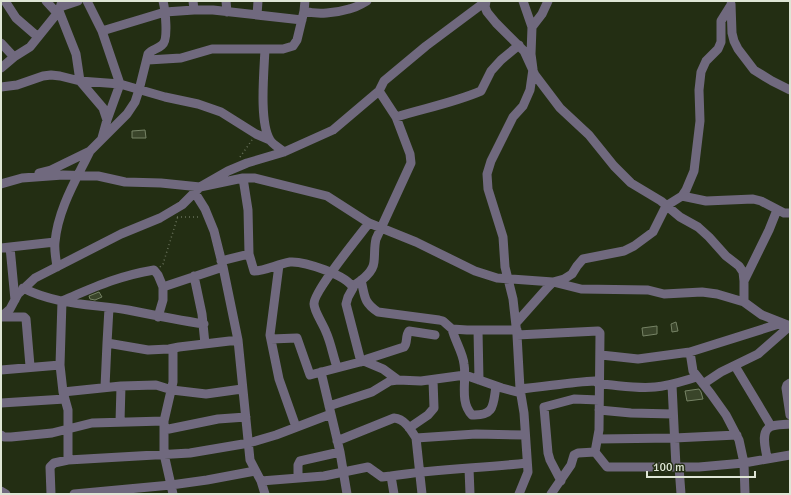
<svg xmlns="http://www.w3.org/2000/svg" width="791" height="495" font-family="Signika,sans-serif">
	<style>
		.building { fill: #3a452a; stroke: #768365 }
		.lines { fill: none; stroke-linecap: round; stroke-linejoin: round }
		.path { stroke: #677059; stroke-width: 1.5; stroke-dasharray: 1 3; stroke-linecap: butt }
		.minor { stroke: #70697e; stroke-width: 9 }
	</style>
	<rect width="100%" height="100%" fill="#232e13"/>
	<path class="building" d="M145,130L146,138H132V131Z
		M99,292L102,297L95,300L90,299L89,296Z
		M676,322L678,331L672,332L671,324Z
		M657,326V334L643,336L642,328Z
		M699,389L701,392L703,399L687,401L685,391Z"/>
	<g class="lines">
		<path class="path" d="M240,157L252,140
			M177,217H199
			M160,267L163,264L178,216"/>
		<path class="minor" d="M5,1L16,18L38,37
			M46,1L57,13
			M87,1L102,31L120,84L107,120L102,138
			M226,1L227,12
			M486,1L485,7L487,12L496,23L524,51L535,75L560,108L589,135L614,166L631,183L661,201L680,217L698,227L709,237L726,256L739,266L743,272L744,281V302
			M731,4L732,33L734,41L738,49L754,70L772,81L790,90
			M60,7L78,1
			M194,10H213L302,20
			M59,11L76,54L80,81L103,108L107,120
			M304,11L305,1
			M257,15L258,1
			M532,27L542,14L548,1
			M102,31L165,12L194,10L193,1
			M1,43L14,57
			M265,49C264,72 259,122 270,140C273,145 280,148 284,152
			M148,60L181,58L212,49H283L293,46L297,40L304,11C317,15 336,13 349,9C355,8 362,4 367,1
			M1,68L14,57L30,47L59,11L62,1
			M1,87L17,85L43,76L51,75L60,76L80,81L120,84L165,97L198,104L221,112L256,134L270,140
			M379,91L396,117C425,108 453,103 481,91L491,71L501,60L519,45
			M39,173L51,170L90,151L127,114L135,102L139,90L148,54C152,49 158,49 162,45C169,40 165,9 163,1
			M243,178L248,210L249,254L254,271C266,271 277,264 290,262C304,261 347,275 353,288L348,297L346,304L361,362
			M1,184L22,178L63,175L98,176L125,182L161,183L200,187L243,178H255L327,196L369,223L416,242L475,271L497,278L553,282L581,289L648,290L664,294L702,292L717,294L744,302L762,315L790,326L758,354L721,372L703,384
			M195,193L205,209L214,231L223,267L238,340L250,460L261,481L265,494
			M682,196L706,201L753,199L761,201L784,213H790
			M10,247L15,300
			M1,248L55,242
			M221,261L249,254
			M279,265L270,335L279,379L296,427
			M57,267C56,259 54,250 55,242C58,209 76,180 90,151
			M194,276L202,314L205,344
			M361,280C365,296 363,302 378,312L439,320L443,321L452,329
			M744,281L769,230L777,210
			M353,286C361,281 373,273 374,262C375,254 374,247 376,239L411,163L410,154L396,117
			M23,288C56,305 92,304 128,310C153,315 178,320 204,324
			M109,308L107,343L148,350L169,349L179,347L238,340
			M1,317L10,309L18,294L35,278L121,234L160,218L182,205L200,187L228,171L247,163L284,152L333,130L379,91L384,81L426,46L485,2
			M1,317H24L26,319L30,366
			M158,317L163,300V287L223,267
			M516,323L548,287L553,282L564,279L572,274L577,266L583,259L624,251L634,246L653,232L666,206L682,196L686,190L694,171L700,121L699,90L701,72L706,61L718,49L721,42V21L731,5
			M478,330L479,380
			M517,335L598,331L600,333L599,430L595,452
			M271,339L297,338L310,375L364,361L383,369L398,380
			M690,352L693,371L711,394L726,415L739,440L744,463L745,494
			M601,355L638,359L690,352L782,323
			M364,361L367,359L404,347C408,343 405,336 409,331L435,335
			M735,366L771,426
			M337,367C333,356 331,343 326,332C323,324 314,311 314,304C313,292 360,235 369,223
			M1,370L60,365
			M321,372L340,452L347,494
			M790,383L787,385L786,388L790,415
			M672,385L676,467
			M496,386C493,405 495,416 472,415C459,402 467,380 464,364C463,353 455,341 452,329L467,330H517
			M105,387L107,343
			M520,389C545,387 570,382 595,381L599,384C618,385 636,389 655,387C669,386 683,381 697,377
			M63,392L121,386
			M1,403L65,399
			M329,406L372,392L390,381L398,380L421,381L465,375L502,388L521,393
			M599,410L631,413L673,414
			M120,422L121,386L156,385L172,390L206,394L242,389
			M409,428L428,415L434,408L433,380
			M164,430L218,419L246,417
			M1,435L4,437H11L52,433L92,423L164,421
			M598,439L674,438L737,435
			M337,441L394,418C405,419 411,430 416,438
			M767,458C766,450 760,432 770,427C775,424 784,425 790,424
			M68,460L190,453L249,443L276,435L331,414
			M679,467L681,494
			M469,468L470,494
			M298,477V465L300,461L340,452
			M261,481L324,476L368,467L382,477L391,476
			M561,481L550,460L548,453L544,407L574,399L599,400
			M1,491L6,494
			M51,494L50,467L54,463L68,460V410L63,392L60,365L62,301C95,287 118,276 154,270L158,275L163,287
			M74,494L171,485L207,480L255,471
			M173,494L164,454V421L173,382V349
			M394,494L391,476C436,469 482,468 527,463
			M422,494L416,438L476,434L525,435
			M519,494L528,472L524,413L520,389L517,335L513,299L505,267L503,237L488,189L487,174L491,161L513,117L523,106L530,90L533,69L531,54L532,27L523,1
			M551,494L571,465L574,455L578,453L595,452L607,467H699L744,463L790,455"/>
	</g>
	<rect width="791" height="495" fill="none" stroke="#dee5d5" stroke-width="4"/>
	<path d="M647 471v6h108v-6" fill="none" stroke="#dee5d5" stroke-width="2"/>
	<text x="653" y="471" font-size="12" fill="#dee5d5" stroke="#232e13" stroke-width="3" paint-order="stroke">100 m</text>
</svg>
